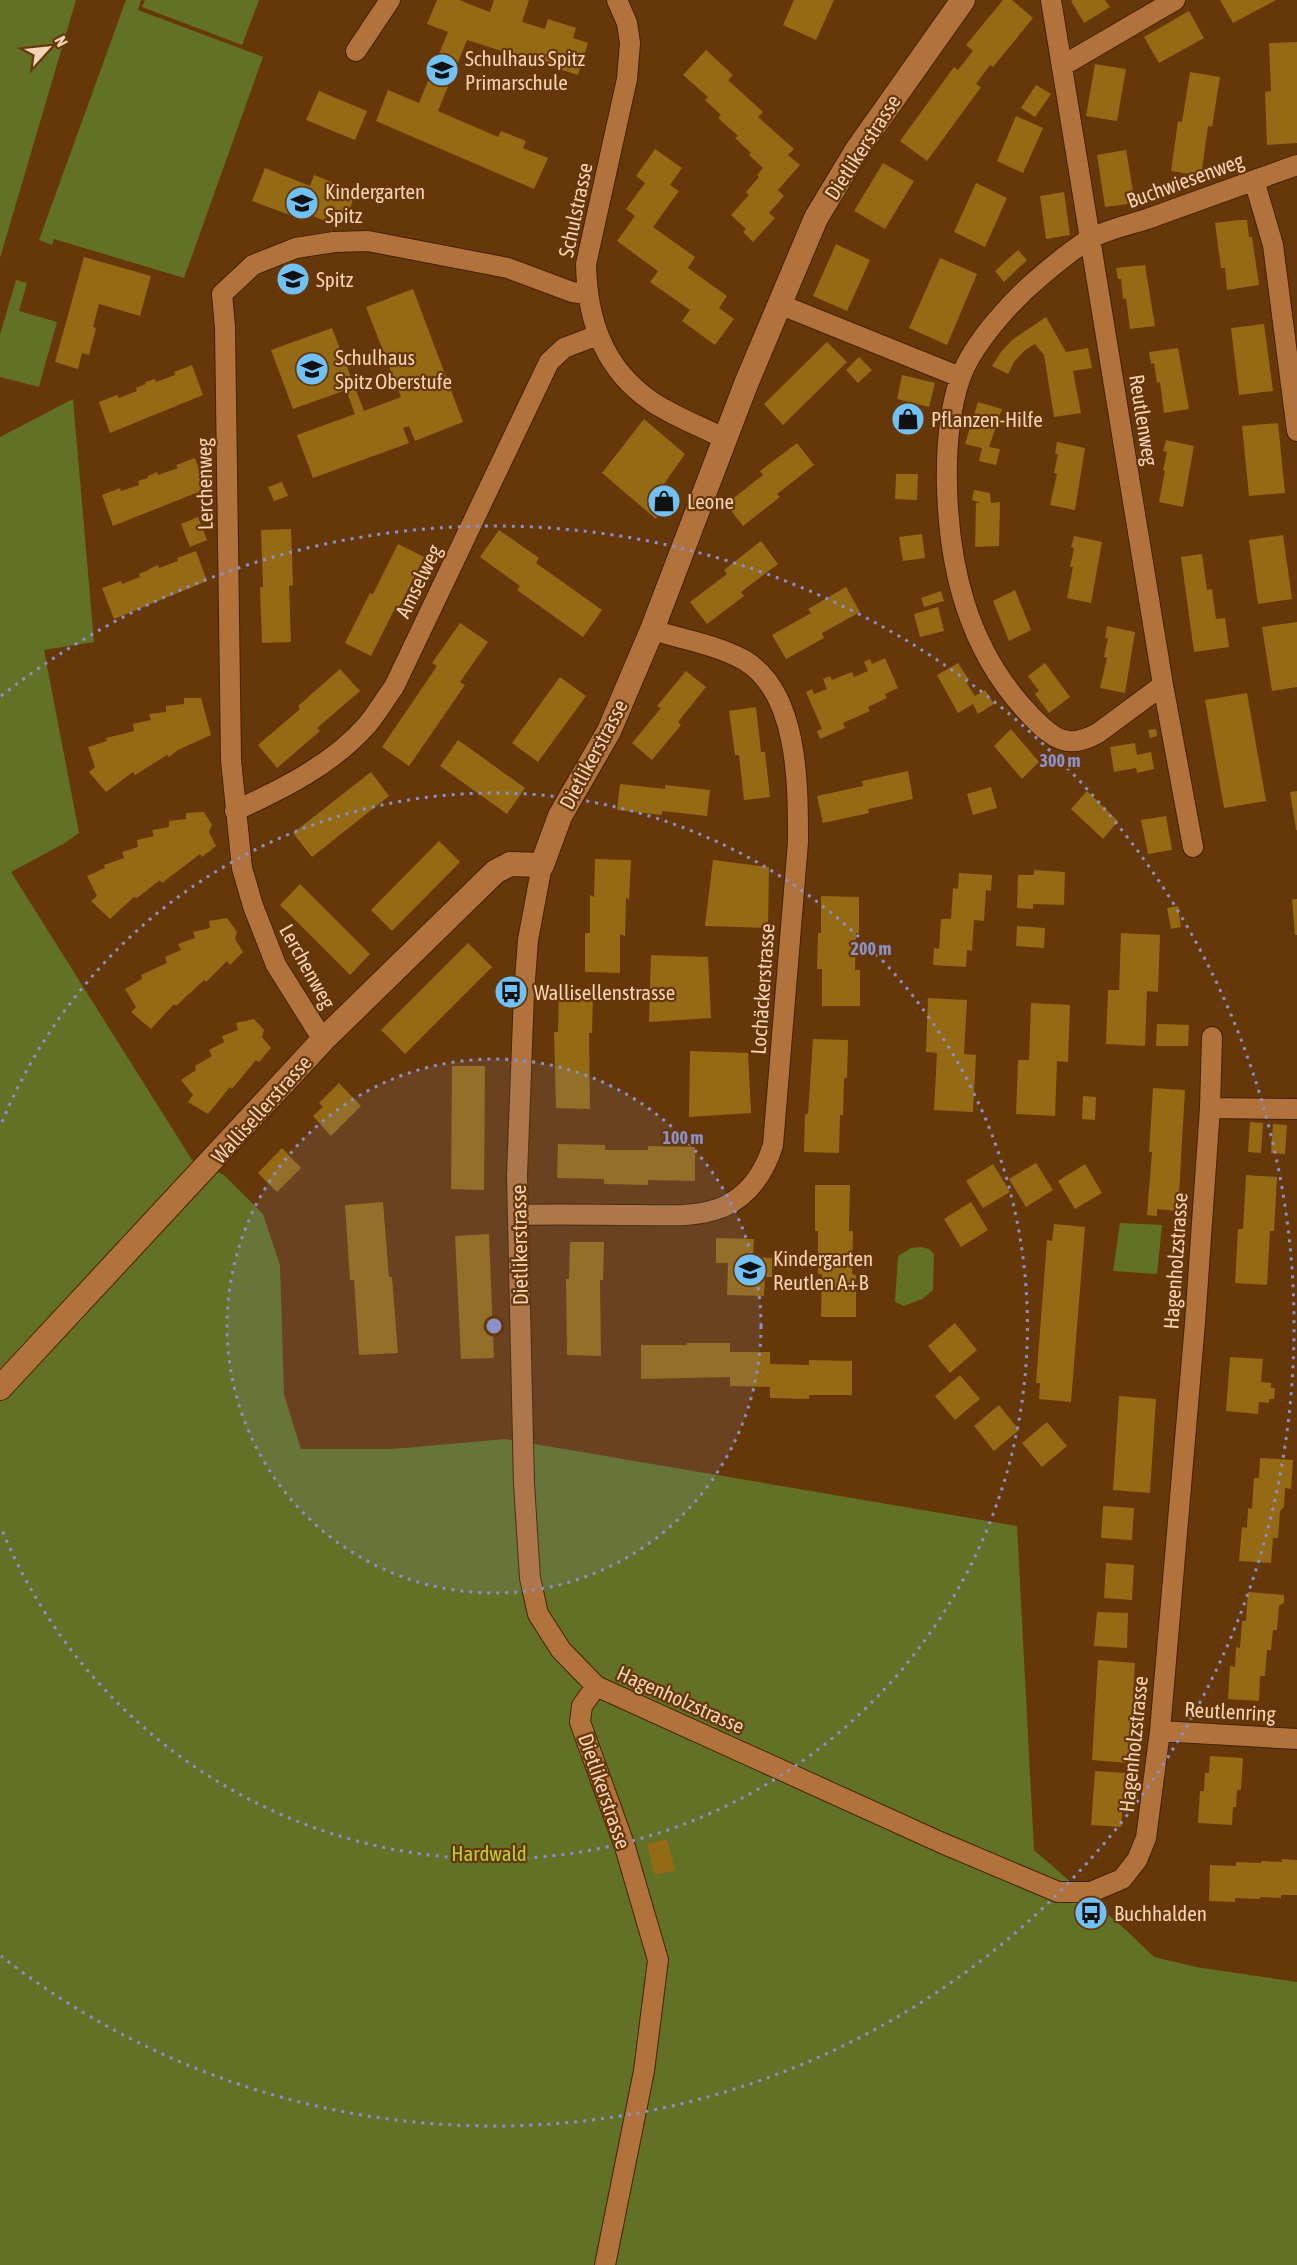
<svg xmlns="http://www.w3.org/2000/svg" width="1297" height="2265" font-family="'Asap Condensed',sans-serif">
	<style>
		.green { fill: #637126 }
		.building { fill: #946a15 }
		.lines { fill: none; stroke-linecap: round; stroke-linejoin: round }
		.minor-casing { stroke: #422203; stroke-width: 22 }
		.tertiary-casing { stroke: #422203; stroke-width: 26 }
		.minor { stroke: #b2723b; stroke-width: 20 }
		.tertiary { stroke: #b2723b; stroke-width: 24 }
		.ring { fill: none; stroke: #8a90c8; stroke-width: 3; stroke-dasharray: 3 6 }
		.labels { text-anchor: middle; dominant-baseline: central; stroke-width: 4.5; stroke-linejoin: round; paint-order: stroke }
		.poi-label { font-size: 21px; fill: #f6d2b7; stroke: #663709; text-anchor: start }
		.street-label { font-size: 21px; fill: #f6d2b7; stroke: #663709 }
		.park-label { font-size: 21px; fill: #b7d229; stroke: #663709 }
		.centre { fill: #8a90c8; stroke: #663709; stroke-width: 3 }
		.ring-label { font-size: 18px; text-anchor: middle; font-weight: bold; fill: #8a90c8; stroke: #663709; stroke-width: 4.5; stroke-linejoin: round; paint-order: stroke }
	</style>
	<rect width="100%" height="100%" fill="#663709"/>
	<path class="green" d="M0,0H76L0,258Z
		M126,0H141L138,10L263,57L184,278L54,239L52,245L39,240Z
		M145,0H259L242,45L142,7Z
		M16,280L27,283L19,311L57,322L39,387L0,377V335Z
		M73,399L94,642L44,650L79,833L65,843L11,872L192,1160L224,1175L263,1214L280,1265L284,1395L301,1449H393L505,1439L1017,1526L1034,1850L1127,1931L1154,1957L1196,1967L1297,1982V2265H0V437Z
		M1120,1223L1162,1225L1157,1274L1113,1271Z
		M921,1247L929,1249L934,1254L933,1290L922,1299L904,1306L895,1302L898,1256L911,1248Z"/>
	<path class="building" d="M437,0H459L490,12L494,0H529L522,22L545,29L548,19L576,28L573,38L588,43L578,75L467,40L438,111L498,137L501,131L526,141L523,148L548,158L534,189L376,121L388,90L419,103L448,32L427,24Z
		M794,0H834L816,40L783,25Z
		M1003,0H1012L1033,18L993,67L990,65L976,84L981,87L927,161L900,141L954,67L958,70L973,51L966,45Z
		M1073,0H1105L1110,7L1084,23L1071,1Z
		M1220,0H1276L1233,23Z
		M1189,11L1204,38L1159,63L1144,37Z
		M1297,42V143L1267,145L1265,92L1271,91L1269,43Z
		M706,50L733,75L728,80L763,112L758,117L794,149L788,155L800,165L778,190L784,196L769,213L775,218L753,242L743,232L746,229L731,215L749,195L746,192L759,177L757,175L763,168L749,155L751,153L735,138L738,136L718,118L721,115L705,100L708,97L683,75Z
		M1095,64L1126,69L1117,121L1086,116Z
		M1190,72L1220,77L1212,127L1208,126L1201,176L1171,171L1178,121L1182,122Z
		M1036,85L1051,94L1035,117L1021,108Z
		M319,91L367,111L355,140L306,120Z
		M1016,116L1043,128L1023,173L997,161Z
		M655,149L682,168L670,185L679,191L653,227L695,257L688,268L727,296L719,308L734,319L715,345L682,321L690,310L650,282L658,271L617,241L635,216L626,209L645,183L636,176Z
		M1126,150L1135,203L1105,207L1097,155Z
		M883,163L914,181L885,229L854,211Z
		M265,168L310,186L314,175L356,192L346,219L328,213L325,221L300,211L298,218L252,201Z
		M976,183L1007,198L985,247L954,232Z
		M1064,192L1070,235L1046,239L1040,196Z
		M1239,220H1247L1249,237H1252L1259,285L1227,290L1225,268H1221L1215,223Z
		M836,244L870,260L847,311L813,296Z
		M1018,250L1027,260L1004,282L995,271Z
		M84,257L151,276L140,316L99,304L93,327L96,328L89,355L82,353L78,369L55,362Z
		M940,258L977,274L947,345L909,328Z
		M1145,265L1155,326L1130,329L1126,298L1123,299L1121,279H1118L1116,268Z
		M413,289L463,422L415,441L409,426L403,428L409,443L313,478L297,435L355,414L346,390L293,409L271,350L332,328L364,411L401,397L366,307Z
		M1046,317L1066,352L1088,348L1092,368L1073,371L1081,413L1054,417L1044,355L1035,344L1024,351L1014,362L1008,374L992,366L1001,352L1012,340Z
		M1264,324L1273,391L1239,395L1231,328Z
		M827,342L847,362L783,425L764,404Z
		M1178,348L1189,409L1164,413L1160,382L1157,383L1154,363L1151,364L1149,352Z
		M859,357L872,370L858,383L846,370Z
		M192,365L203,395L110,433L99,402L117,395L119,398L137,391L136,388L146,384L145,382L155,379L156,382L175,375L174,372Z
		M902,375L935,383L929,407L897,399Z
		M978,402L1002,409L989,447L1000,449L996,465L979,461L982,448L965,444Z
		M898,405L924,411L918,433L892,427Z
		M644,419L685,454L661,488L668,493L656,519L602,473Z
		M1278,423L1285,493L1249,496L1242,426Z
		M1166,440L1194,446L1183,507L1159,502L1165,471L1163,470L1167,452L1163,451Z
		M1057,442L1085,448L1075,510L1050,505L1057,474L1054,473L1058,454H1055Z
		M797,443L814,465L777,494L780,497L743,526L726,504L763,475L760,471Z
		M195,458L206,489L113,526L102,495L120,488L121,491L139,485L138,481L148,478V476L157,472L158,475L178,468L176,465Z
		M896,474H918L917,500L895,499Z
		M282,482L288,496L274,501L268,487Z
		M974,490L990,493L991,503L1000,502L999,546L975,547L976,503H980L972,500Z
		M198,517L207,540L190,547L181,524Z
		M291,529L293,585L289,586L291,642L262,643L260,587H263L261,530Z
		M499,530L539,558L536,563L602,610L583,637L517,590L520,586L480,557Z
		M922,534L925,558L903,561L899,537Z
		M1283,535L1292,599L1258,604L1249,540Z
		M1074,536L1102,542L1091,603L1067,598L1073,567H1070L1074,548L1071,547Z
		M761,541L778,564L741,592L744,596L707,624L690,602L727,574L724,570Z
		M398,544L424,557L399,607L396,606L371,656L345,643L370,593L373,594Z
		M196,551L207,581L114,619L102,588L121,581L122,584L140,577L139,574L149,570V569L158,565L159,568L178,561L177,558Z
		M1202,554L1207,590L1212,589L1216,619L1225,618L1229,647L1194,652L1181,557Z
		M846,587L860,612L822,633L824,638L786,659L772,635L811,613L808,609Z
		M1015,590L1031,630L1009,641L993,601Z
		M941,591L944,601L924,607L921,598Z
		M938,607L944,631L920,637L914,614Z
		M1297,622V687L1272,691L1262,627Z
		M460,623L488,642L460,682L465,685L409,766L382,747L437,666L432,663Z
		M1107,626L1135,632L1125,693L1100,688L1107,658L1104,657L1108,638H1105Z
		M885,658L898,688L885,694L887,698L868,707L870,711L843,723L845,728L820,739L817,731L822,729L806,692L812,689L814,694L827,689L823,679L830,676L832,680L852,672L854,677L868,671L864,662L870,659L872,664Z
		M958,663L969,680L966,682L975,696L985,690L994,704L978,714L973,704L958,713L937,675Z
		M1045,663L1070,697L1049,713L1035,694L1039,691L1028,676Z
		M340,669L360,691L317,728L320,731L277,768L258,745L300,709L298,706Z
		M686,671L706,687L678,722L681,725L652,760L632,743L661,708L657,706Z
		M560,677L586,696L538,762L512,743Z
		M1247,693L1266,801L1224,808L1205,700Z
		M184,698H201L211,735L178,750L169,757L167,755L135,775L133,772L106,792L89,772L95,767L88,747L107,741L106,738L134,731L133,724L151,720L149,714L166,712V706L184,704Z
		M756,707L761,752H765L770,797L744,800L739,755H735L729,711Z
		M1011,729L1039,762L1022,779L994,746Z
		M1156,729L1157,736L1150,738L1148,730Z
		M458,740L525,788L507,814L440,766Z
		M1135,743L1137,755L1151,752L1154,769L1137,773L1136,768L1114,772L1110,747Z
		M908,771L913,799L868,809L869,813L823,823L817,796L863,786L862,781Z
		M371,772L389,796L312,857L293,833Z
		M620,784L665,789V785L710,790L707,816L662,811V815L617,810Z
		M991,787L997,808L973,815L967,794Z
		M1087,791L1118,821L1103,839L1071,809Z
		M1297,791V830H1296L1290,792Z
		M204,812L212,825L209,832L216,846L202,857L200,854L162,883L160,880L137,898L134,897L110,919L91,901L97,896L87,876L105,868L104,865L124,858L122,852L138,847L137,840L154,836L152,830L169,827V821L186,819V813Z
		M1166,816L1172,850L1148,854L1141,820Z
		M439,841L460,862L392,931L371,910Z
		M595,859L631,860L629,900L626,897L625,936L620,934V973L585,972V933H590V895L594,897Z
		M713,860L769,867L768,928L705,926Z
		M1034,870L1065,872L1064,905L1033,904V909L1017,908L1018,875H1034Z
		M959,873L992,875L991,891L986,890L984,921L974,920L972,951L967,950L966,967L933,965L934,948L939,949L941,919H951L953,888L958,889Z
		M300,884L370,954L350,975L280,905Z
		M821,896L859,897V933H856L855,970H860V1006H822V969H817L818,933H821Z
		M1292,899H1297V935H1295Z
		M1178,906L1181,927L1171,929L1167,908Z
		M227,918L237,932L235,939L243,952L230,965L227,961L206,982L204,980L176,1006L174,1004L151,1029L131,1012L136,1007L125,989L142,979L141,975L167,963L165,957L181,950L178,944L195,938L193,932L210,928L209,921Z
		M1017,926L1045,928L1044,948L1016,946Z
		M1121,933L1160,935L1158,992L1147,991L1145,1046L1106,1044L1108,990H1119Z
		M468,943L492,967L405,1054L381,1030Z
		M651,955L708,957L711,1018L649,1022Z
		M559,995H593L592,1033H589L590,1109L556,1108L554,1032H558Z
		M928,998L967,1000L964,1054L976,1055L973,1112L934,1110L937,1053L926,1052Z
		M1031,1003L1070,1005L1068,1062L1057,1061L1055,1116L1016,1114L1018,1060H1029Z
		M254,1019L264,1030L262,1037L271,1048L259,1062L256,1060L232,1089L230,1087L208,1114L188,1102L193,1095L181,1080L196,1070L195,1066L212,1056L209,1050L224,1042L222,1036L238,1030L236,1023Z
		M1157,1024L1189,1025L1188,1046H1156Z
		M813,1039L848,1040L847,1078H844L843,1115H840L839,1153L804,1152L805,1114H808Z
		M690,1051L748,1053L751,1113L689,1117Z
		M452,1066H485L484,1190L451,1189Z
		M339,1083L361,1106L331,1136L313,1116L323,1107L319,1103Z
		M1153,1088L1185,1090L1178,1211L1157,1209V1216L1147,1215L1152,1152H1149Z
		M1083,1096L1096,1097L1095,1120L1082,1119Z
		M1250,1122L1263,1123L1261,1153L1248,1152Z
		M1273,1124L1287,1125L1285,1154L1271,1153Z
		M558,1144L605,1145V1150H648V1146L695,1147V1181L648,1180V1185L604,1184V1179L557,1178Z
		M282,1148L301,1168L277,1192L258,1173Z
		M1036,1163L1053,1190L1026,1207L1009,1179Z
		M993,1164L1010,1192L983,1208L966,1181Z
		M1085,1164L1102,1193L1075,1209L1058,1181Z
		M1246,1175L1277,1177L1274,1231H1270L1267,1285L1235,1283L1238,1229H1243Z
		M815,1185H850L849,1231H853L852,1274L856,1275V1317H821L822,1274H818V1231H815Z
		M383,1202L389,1277H392L398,1353L359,1355L354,1280H350L345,1205Z
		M971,1202L988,1230L961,1247L944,1219Z
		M1054,1224L1085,1227L1071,1402L1039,1399L1040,1383H1036L1047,1240L1052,1241Z
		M489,1234L494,1358L461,1359L455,1236Z
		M716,1238L754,1239L753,1257L772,1258V1277H765L764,1296L727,1295L728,1263H716Z
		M570,1242H604L603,1280H600L601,1356L567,1355L566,1279H569Z
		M955,1323L977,1350L950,1373L928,1346Z
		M687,1343H730V1352H770V1364L809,1365V1360L852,1361V1395H809V1399L770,1398V1387L730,1386V1377L641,1379V1345H687Z
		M1230,1357L1263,1359L1261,1382L1271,1383V1388H1275L1274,1399H1269V1403L1259,1402L1258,1414L1226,1411Z
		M960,1375L980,1399L955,1420L935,1396Z
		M1119,1396L1156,1399L1150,1493L1113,1490Z
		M999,1405L1019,1430L994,1451L974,1426Z
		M1047,1422L1067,1446L1042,1467L1022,1443Z
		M1260,1458L1293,1460L1291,1489L1285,1488L1284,1507L1280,1511L1278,1538H1273L1271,1563L1239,1561L1242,1527L1247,1528L1248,1508L1252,1509L1254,1478H1259Z
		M1103,1506L1134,1508L1132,1540L1101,1538Z
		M1106,1563L1134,1565L1132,1600L1104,1598Z
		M1248,1592L1284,1595V1603L1279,1606L1277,1630H1273L1271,1650H1267L1265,1676H1260L1259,1701L1228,1699L1230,1666L1235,1667L1236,1647L1240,1648L1242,1621H1246Z
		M1097,1612L1128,1613L1127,1648L1094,1646Z
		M1098,1660L1135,1663L1129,1763L1092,1760Z
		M1210,1756L1243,1758L1241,1790H1237L1236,1807H1233L1232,1825L1198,1823L1200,1791H1204L1205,1773H1209Z
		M1095,1771L1125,1773L1121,1827L1091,1825Z
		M667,1839L675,1870L655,1875L647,1844Z
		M1282,1859L1297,1860V1895H1281V1898L1260,1897V1899L1235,1898V1902L1209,1901L1210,1865L1236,1866V1862L1261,1863V1861L1282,1862Z"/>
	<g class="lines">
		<g class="minor-casing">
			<path id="minor" d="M617,0L627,23L630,43L627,79L586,264C587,319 603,368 651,401C674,417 701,426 725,439
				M1051,0L1163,685L1193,847
				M356,51L390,0
				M1062,66L1175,0
				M1254,180L1273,245L1297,431
				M779,304L960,377
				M1163,685L1098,733C1068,750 1053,739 1031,716C1001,685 978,645 965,604C945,541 939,441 960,379C972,344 1012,300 1041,276C1055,264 1071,251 1088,240C1104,230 1129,225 1147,219C1197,201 1247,183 1297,165
				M235,811C282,789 332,765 367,725C377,713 385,699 394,687L549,362L564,348L598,335
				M542,865L528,940L524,993L517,1176L524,1484L530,1578L538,1614L561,1650L596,1686L942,1843L1058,1892H1091L1122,1879L1137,1860L1146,1838L1160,1731L1195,1323L1210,1108L1212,1037
				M323,1040L276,965L253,906L242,868L231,760L225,327L222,294L253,265L296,248L334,242L368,241L508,268L572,292L587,294
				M1210,1108L1297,1109
				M518,1215C558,1214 597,1215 637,1215C665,1215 696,1218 723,1207C750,1195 765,1171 773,1145L798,842C798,786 799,692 744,660C717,645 682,639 652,630
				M596,1686L582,1706L580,1722L625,1847L658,1960L644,2071L605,2265
				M1160,1731L1297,1739"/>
		</g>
		<g class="tertiary-casing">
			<path id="tertiary" d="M0,1388L323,1040L495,872L510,864L542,865L560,816L609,731L652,630L746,384L816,218L857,150L963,0"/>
		</g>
		<use href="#minor" class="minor"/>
		<use href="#tertiary" class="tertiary"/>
	</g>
	<circle cx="494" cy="1326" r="267" fill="#8a90c8" fill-opacity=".12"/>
	<g class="ring">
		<circle cx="494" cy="1326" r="267"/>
		<path d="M2 1122A533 533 0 1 1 2 1530"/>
		<path d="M1 696A800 800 0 1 1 1 1956"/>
	</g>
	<defs>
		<g id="school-disc" transform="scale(1.725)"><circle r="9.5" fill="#72c1f5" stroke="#663709"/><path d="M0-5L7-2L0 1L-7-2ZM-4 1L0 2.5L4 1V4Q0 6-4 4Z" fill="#111"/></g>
		<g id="shop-disc" transform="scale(1.725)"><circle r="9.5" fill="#72c1f5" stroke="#663709"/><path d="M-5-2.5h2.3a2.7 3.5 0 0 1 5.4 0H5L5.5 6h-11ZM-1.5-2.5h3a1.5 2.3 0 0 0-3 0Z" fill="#111"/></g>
		<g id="bus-disc" transform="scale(1.725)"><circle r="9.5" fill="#72c1f5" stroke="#663709"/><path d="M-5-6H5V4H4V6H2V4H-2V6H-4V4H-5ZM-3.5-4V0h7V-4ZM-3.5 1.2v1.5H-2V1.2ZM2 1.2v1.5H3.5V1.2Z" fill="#111"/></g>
	</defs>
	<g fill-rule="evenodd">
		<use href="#school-disc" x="442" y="70"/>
		<use href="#school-disc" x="302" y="203"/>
		<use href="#school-disc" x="293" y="279"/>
		<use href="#school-disc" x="312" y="369"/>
		<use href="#shop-disc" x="908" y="419"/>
		<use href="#shop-disc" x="664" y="501"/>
		<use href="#bus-disc" x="511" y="992"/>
		<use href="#school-disc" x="750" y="1270"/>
		<use href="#bus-disc" x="1091" y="1913"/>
	</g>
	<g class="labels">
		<g class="poi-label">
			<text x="465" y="58">Schulhaus Spitz<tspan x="465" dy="24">Primarschule</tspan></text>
			<text x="325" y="191">Kindergarten<tspan x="325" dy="24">Spitz</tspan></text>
			<text x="316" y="279">Spitz</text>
			<text x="335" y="357">Schulhaus<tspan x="335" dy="24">Spitz Oberstufe</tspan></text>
			<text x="931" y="419">Pflanzen-Hilfe</text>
			<text x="687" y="501">Leone</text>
			<text x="534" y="992">Wallisellenstrasse</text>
			<text x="773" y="1258">Kindergarten<tspan x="773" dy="24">Reutlen A+B</tspan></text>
			<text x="1114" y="1913">Buchhalden</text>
		</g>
		<g class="street-label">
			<text transform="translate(862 147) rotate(-57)">Dietlikerstrasse</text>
			<text transform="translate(1185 180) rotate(-20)">Buchwiesenweg</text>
			<text transform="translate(575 210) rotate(-78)">Schulstrasse</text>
			<text transform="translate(1144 420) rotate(81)">Reutlenweg</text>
			<text transform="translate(204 484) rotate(-91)">Lerchenweg</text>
			<text transform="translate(418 581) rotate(-64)">Amselweg</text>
			<text transform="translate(593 754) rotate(-62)">Dietlikerstrasse</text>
			<text transform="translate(308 966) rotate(61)">Lerchenweg</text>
			<text transform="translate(762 989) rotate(-86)">Lochäckerstrasse</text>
			<text transform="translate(261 1109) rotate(-48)">Wallisellerstrasse</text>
			<text transform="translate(519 1245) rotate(-91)">Dietlikerstrasse</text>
			<text transform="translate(1175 1261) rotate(-86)">Hagenholzstrasse</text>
			<text transform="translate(681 1699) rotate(24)">Hagenholzstrasse</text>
			<text transform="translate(1230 1711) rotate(3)">Reutlenring</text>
			<text transform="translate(1133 1744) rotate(-84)">Hagenholzstrasse</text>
			<text transform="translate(605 1791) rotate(71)">Dietlikerstrasse</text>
		</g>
		<g class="park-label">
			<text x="489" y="1853">Hardwald</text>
		</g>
	</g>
	<circle cx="494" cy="1326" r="9" class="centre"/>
	<g class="ring-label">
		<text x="1060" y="767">300 m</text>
		<text x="871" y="955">200 m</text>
		<text x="683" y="1144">100 m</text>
	</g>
	<g transform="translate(48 48) rotate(63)" stroke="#663709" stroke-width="4.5" paint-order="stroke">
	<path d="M0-4.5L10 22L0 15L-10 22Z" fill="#f6d2b7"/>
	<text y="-9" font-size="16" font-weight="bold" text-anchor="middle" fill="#f6d2b7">N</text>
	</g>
</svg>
